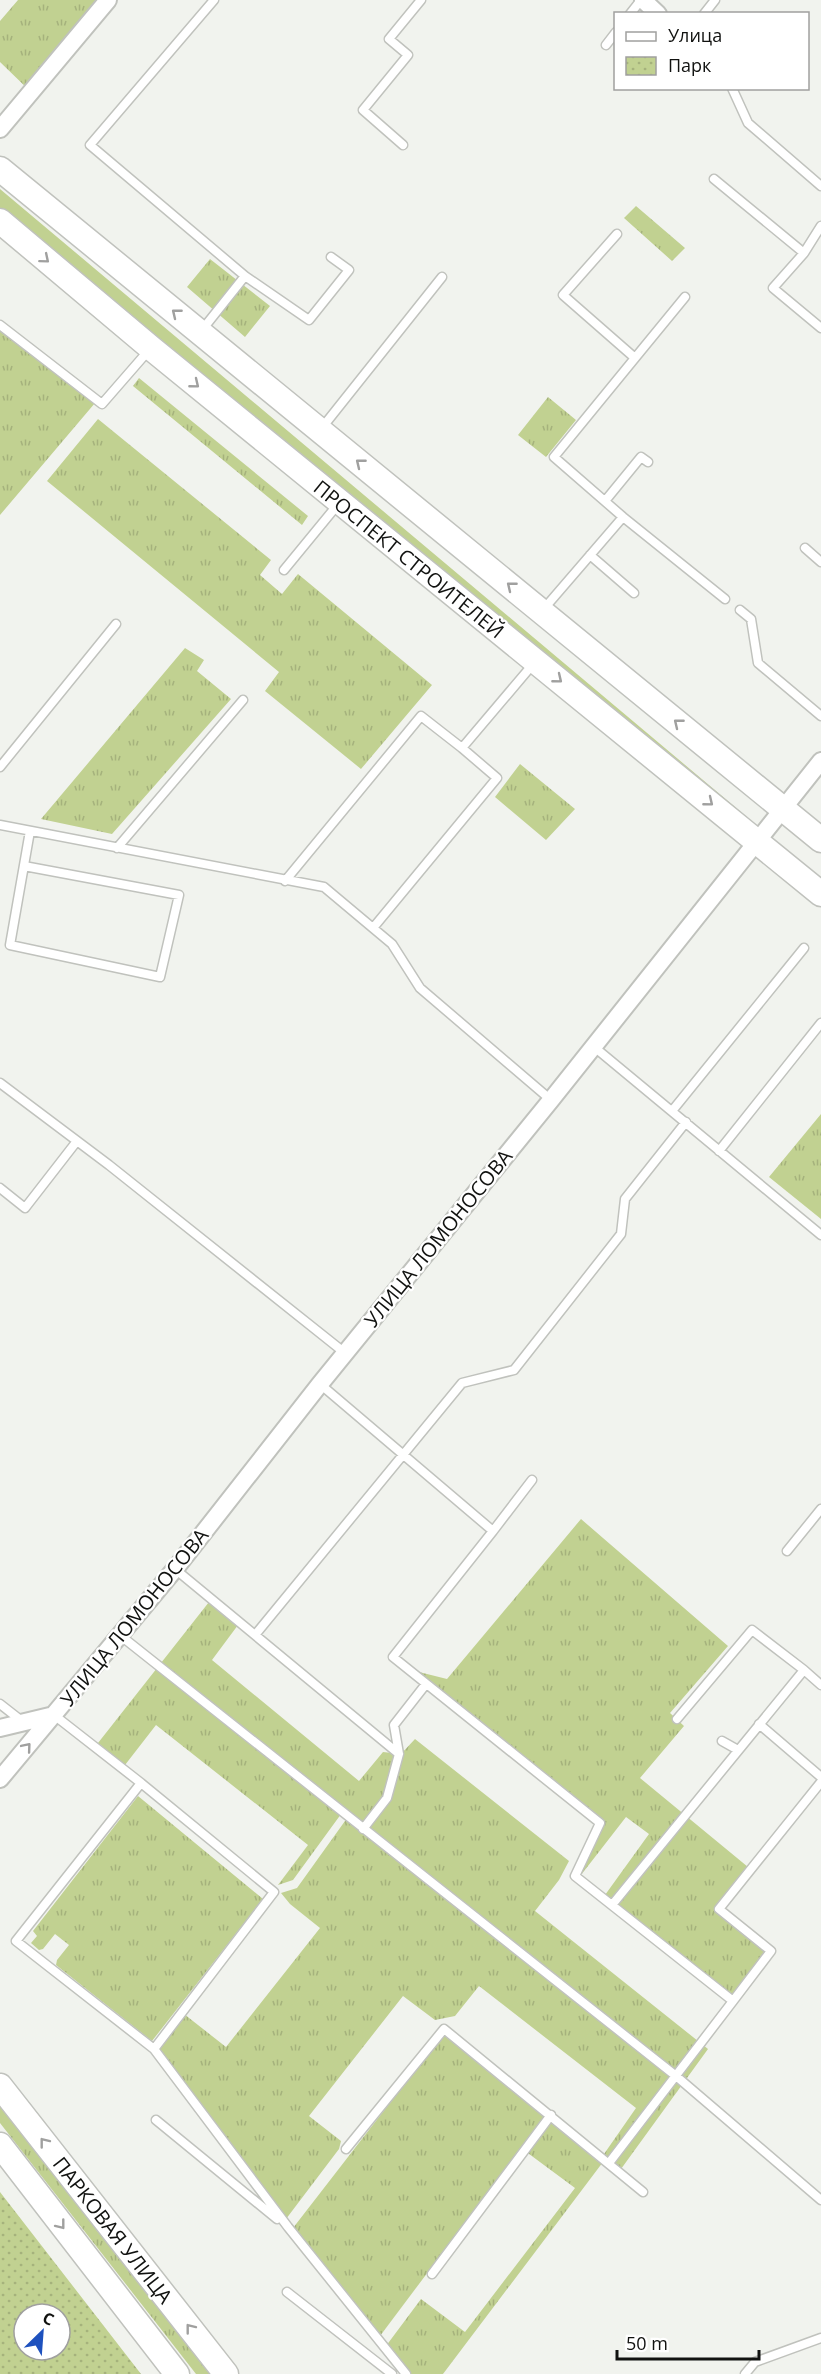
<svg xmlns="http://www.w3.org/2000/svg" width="821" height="2374" font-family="'Open Sans',sans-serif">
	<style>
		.grass { fill: url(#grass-tufts) }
		.park { fill: url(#park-dots); fill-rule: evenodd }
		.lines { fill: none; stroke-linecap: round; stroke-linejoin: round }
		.lane-casing { stroke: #c0c2bd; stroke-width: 11 }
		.street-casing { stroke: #c0c2bd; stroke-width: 20 }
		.secondary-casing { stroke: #c0c2bd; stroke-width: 27 }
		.lane { stroke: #fff; stroke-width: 8 }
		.street { stroke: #fff; stroke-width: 16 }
		.secondary { stroke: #fff; stroke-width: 24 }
		.oneway { stroke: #a0a09f }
		.labels { text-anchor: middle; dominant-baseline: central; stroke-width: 4.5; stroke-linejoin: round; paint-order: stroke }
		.street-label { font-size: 20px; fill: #111210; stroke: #fff }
	</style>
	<defs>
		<pattern id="grass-tufts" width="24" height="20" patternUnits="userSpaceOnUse" patternTransform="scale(1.5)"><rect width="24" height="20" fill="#c1d191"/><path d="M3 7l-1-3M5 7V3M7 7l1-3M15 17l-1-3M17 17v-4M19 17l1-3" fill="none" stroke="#a5b27c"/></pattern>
		<pattern id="park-dots" width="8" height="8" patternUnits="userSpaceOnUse" patternTransform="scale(1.5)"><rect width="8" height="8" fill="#c1d191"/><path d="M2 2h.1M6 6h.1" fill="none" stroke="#a5b27c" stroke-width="1.8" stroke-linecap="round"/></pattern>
	</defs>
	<rect width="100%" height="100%" fill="#f1f3ee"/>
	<path class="grass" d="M18,0H108L31,92L0,62V21Z
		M0,189L747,817L741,824L0,213Z
		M636,206L685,248L672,261L624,218Z
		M210,259L270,306L245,337L187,287Z
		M0,331L95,403L0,515Z
		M139,378L308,516L302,525L133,386Z
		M548,397L576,420L546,457L518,435Z
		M98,419L271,560L260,575L282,594L298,574L432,685L361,769L265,691L279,672L47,481Z
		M185,648L204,660L197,671L231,699L112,834L41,819Z
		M520,764L575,809L546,840L495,797Z
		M821,1114V1219L769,1177Z
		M581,1519L728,1646L670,1713L684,1726L640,1778L748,1867L715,1910L766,1951L732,1996L605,1895L649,1834L626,1817L581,1875L604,1822L415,1671L447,1679Z
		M209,1602L238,1625L212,1660L359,1781L383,1752L401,1754L415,1739L569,1861L559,1880L535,1911L708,2049L621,2169L604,2154L636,2108L479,1986L455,2016L435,2020L403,1996L309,2116L341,2141L339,2149L286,2219L158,2048L184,2014L226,2047L320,1928L290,1904L281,1893L297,1888L350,1814L344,1810L293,1880L278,1885L308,1845L156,1725L125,1765L98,1743Z
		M138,1796L263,1899L152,2041L56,1965L57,1960L69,1945L55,1934L43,1949L39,1950L31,1943L37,1936L33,1931Z
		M444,2033L603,2162L443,2374H410L386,2346L421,2299L465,2332L575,2188L521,2148L380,2336L293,2228Z
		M0,2105L210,2374H196L0,2123Z"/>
	<path class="park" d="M0,2192L141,2374H0ZM24,2314H60V2350H24Z"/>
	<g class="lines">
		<g class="lane-casing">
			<path id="lane" d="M630,14L641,0
				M704,14L715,0
				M606,45L616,32
				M732,88L748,123L821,186
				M403,145L363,110L408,55L389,39L421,0
				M714,179L804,253
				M821,226L804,253L773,288L821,328
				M617,234L563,295L635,358L554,457L623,517L725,599
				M245,276L309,320L349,270L331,257
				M0,325L102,404L149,350
				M202,330L245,276L90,145L214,0
				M635,358L685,297
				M321,429L442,277
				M605,501L641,457L648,462
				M805,548L821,562
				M590,555L634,593
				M284,570L339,503
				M740,610L751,619L758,663L821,716
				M542,611L623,517
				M0,767L116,624
				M0,825L324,887L392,944L420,988L551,1100
				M117,848L243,700
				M24,866L179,895L160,977L10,945L30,831
				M285,881L421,716L462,748L534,663
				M373,928L497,778L462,748
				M593,1046L821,1235
				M0,1083L109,1165L345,1353
				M672,1111L804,948
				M719,1151L821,1023
				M0,1188L25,1208L77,1141
				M320,1384L493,1531L393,1657L600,1823L575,1876L733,2001L609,2163
				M493,1531L532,1480
				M787,1551L821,1509
				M175,1569L399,1754
				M255,1635L462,1383L514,1370L621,1234L625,1199L686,1122
				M121,1636L676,2076L821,2200
				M0,1704L23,1722
				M54,1715L141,1783L274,1892L154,2049
				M677,1719L752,1630L804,1670
				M759,1724L821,1777
				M722,1741L738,1750
				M141,1783L16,1941L154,2049L288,2227L406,2374
				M363,1829L387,1798L399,1754L394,1725L426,1684
				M612,1905L804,1670L821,1685
				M733,2001L771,1951L719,1909L821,1782
				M156,2120L277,2219
				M346,2149L444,2029L643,2192
				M432,2274L551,2115
				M287,2292L392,2374
				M745,2374L755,2362L821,2338"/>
		</g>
		<g class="street-casing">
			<path id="street" d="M643,0L658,14
				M0,129L108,0
				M0,1728L54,1715
				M0,1779L175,1569L320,1384L551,1100L821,761"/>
		</g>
		<g class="secondary-casing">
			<path id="secondary" d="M0,169L821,840
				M0,221L151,348L821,894
				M0,2086L226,2374
				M0,2145L177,2374"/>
		</g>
		<use href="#lane" class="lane"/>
		<use href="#street" class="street"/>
		<use href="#secondary" class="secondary"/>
	</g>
	<defs><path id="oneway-chevron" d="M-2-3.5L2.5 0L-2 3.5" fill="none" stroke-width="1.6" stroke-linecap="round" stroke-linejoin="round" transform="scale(1.5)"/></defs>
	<g class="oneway">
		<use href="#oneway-chevron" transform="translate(45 259) rotate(40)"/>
		<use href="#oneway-chevron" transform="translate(176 313) rotate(-141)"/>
		<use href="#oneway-chevron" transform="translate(195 384) rotate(39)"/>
		<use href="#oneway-chevron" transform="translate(360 463) rotate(-141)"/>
		<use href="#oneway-chevron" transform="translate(511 586) rotate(-141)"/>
		<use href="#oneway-chevron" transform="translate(558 679) rotate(39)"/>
		<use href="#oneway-chevron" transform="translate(678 723) rotate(-141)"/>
		<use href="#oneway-chevron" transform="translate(709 802) rotate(39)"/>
		<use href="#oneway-chevron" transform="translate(27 1747) rotate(-50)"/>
		<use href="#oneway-chevron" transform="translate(44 2142) rotate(-128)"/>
		<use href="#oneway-chevron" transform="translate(61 2225) rotate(52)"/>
		<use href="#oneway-chevron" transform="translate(190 2328) rotate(-128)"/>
	</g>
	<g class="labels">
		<g class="street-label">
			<text transform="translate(409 559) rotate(39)">ПРОСПЕКТ СТРОИТЕЛЕЙ</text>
			<text transform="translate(438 1238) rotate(-51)">УЛИЦА ЛОМОНОСОВА</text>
			<text transform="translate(134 1617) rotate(-51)">УЛИЦА ЛОМОНОСОВА</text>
			<text transform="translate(113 2230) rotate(52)">ПАРКОВАЯ УЛИЦА</text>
		</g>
	</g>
	<rect x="614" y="12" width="195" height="78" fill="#ffffff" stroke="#a0a09f" stroke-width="1.5"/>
	<rect x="626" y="32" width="30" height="9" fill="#ffffff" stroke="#a0a09f" stroke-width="1.5"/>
	<text x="668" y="42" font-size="18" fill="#111210">Улица</text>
	<rect x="626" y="57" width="30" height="18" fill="url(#park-dots)" stroke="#a0a09f" stroke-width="1.5"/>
	<text x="668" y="72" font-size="18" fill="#111210">Парк</text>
	<g transform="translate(42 2332) rotate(25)"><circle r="28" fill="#ffffff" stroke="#a0a09f" stroke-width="1.5"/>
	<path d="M0-4.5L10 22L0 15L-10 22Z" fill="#1e51be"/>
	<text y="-9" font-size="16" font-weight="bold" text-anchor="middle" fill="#111210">С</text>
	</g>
	<path d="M617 2350v9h142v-9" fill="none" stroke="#111210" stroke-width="3"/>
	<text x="626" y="2350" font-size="18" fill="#111210" stroke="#ffffff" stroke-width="4.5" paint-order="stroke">50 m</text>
</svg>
